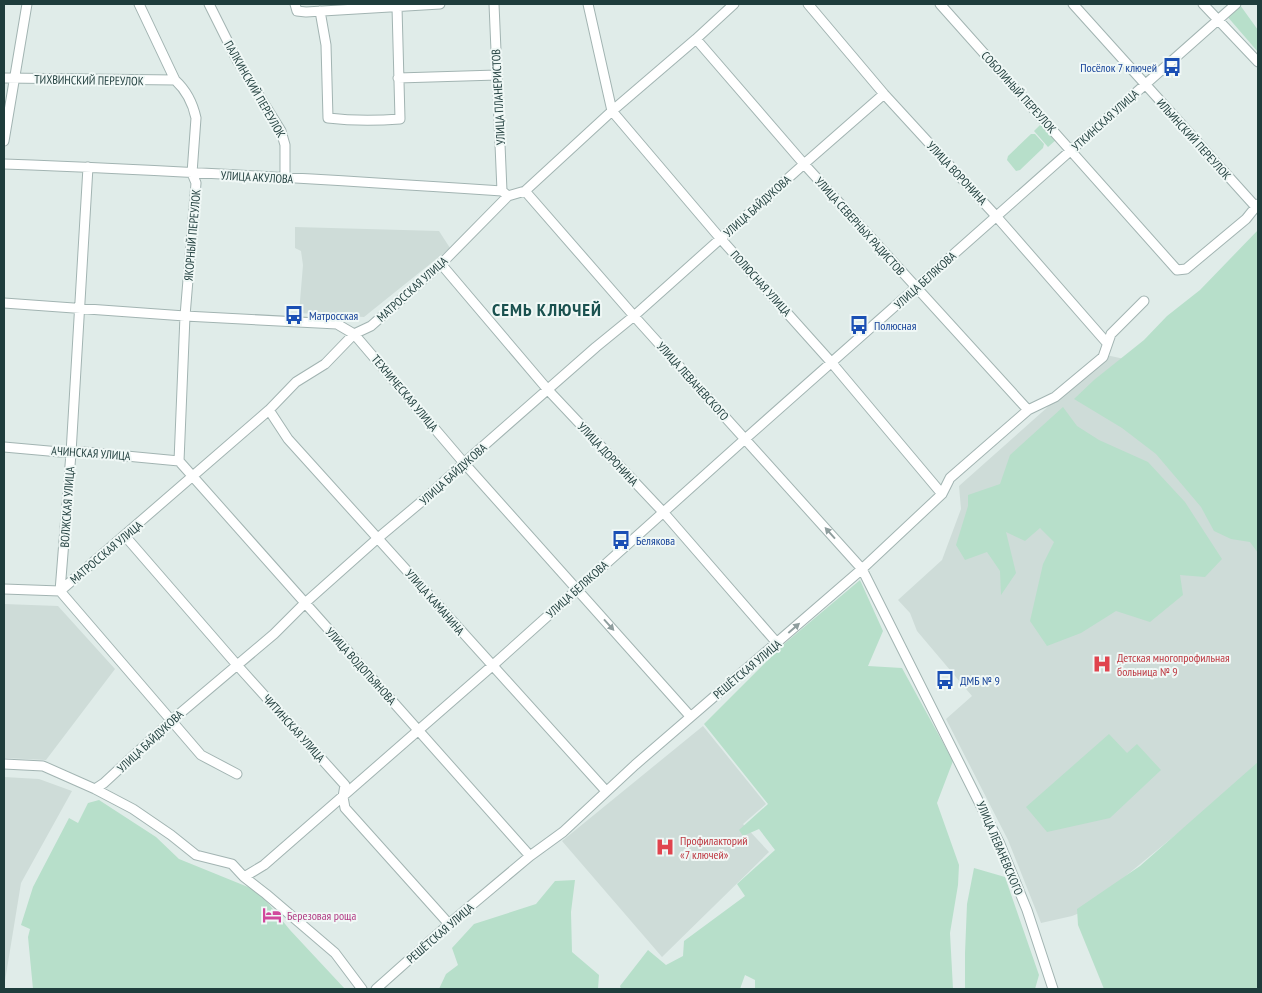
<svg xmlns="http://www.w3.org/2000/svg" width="1262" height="993" font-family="'PT Sans Narrow',sans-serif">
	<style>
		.built { fill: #cedcd8 }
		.green { fill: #b7dfca }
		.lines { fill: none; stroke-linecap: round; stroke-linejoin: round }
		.minor-casing { stroke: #a2b4b2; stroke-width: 11 }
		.minor { stroke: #fff; stroke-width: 9 }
		.oneway { fill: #8f9e9e }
		.labels { text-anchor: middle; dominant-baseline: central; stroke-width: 4; stroke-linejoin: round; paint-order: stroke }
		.transit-label { font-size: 12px; fill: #164399; stroke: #f0f8f6; text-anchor: start }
		.street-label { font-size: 12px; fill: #1f3d3c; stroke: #f0f8f6 }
		.health-label { font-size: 12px; fill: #be3a42; stroke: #f0f8f6; text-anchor: start }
		.hotel-label { font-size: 12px; fill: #b23c85; stroke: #f0f8f6; text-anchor: start }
		.district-label { font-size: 18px; font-weight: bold; letter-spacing: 1px; fill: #1a514f; stroke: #f0f8f6 }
	</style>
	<rect width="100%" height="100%" fill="#e0ece9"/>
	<path class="built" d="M295,227L439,231L450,248L364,317L299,313L303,265L301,251L295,248Z
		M1106,355L1129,360L1258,477V767L1082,912L1072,916L1041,923L1008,840L946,719L972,696L917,631L910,613L898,600L942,560L961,509L959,486Z
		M4,604L58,606L115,669L46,760L4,758Z
		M703,726L766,804L743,824L769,852L662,957L562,841Z
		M4,777L39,779L72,791L21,883L4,987Z"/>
	<path class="green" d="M1240,5L1258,30V52L1226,15Z
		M1042,123L1057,139L1048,147L1034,131Z
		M1031,134H1035L1044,144L1043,148L1020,170L1016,171L1007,160L1008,156Z
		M1258,230V553L1250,542L1231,539L1214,531L1201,507L1156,454L1122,428L1074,399L1094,380L1144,340L1167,316L1200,290Z
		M1063,407L1077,426L1099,440L1148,462L1185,502L1222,559L1205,577L1180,575L1183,595L1150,622L1116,611L1081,633L1047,646L1030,621L1043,564L1054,542L1040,528L1025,541L1006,532L1016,573L1001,595L1000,571L987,552L965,560L956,545L968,506V495L1000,484L1010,455Z
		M860,580L883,631L868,666L902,668L953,761L937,803L959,865L958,885L950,933L953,989H755V980L745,975L740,989H621L620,986L648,950L666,965L683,956L684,941L745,896L737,884L775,850L759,829L743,836L739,830L768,804L704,724L784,644Z
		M1109,734L1127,753L1137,744L1161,770L1110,818L1047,832L1026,807Z
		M1258,762V989H1104L1078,925L1077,909L1140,866Z
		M99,800L156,837L179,859L258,891L290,930L345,989H33L28,937L30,929L21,925L33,887L69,818L78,823L88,803Z
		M974,868L1005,877L1039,975L1035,989H965V953L967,904Z
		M575,880L571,912L572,952L599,975L598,989H439L446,974L458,965L452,948L474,924L536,904L555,881Z"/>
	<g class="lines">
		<g class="minor-casing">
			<path id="minor" d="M139,4L175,80C186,90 193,104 196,118L192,173L196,183L185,316L179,461L530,856
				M209,4L237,60L281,131L285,145V178
				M295,4L297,11L306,12L440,4
				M494,4L502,191
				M588,4L612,111L720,238L831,362L942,494
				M808,4L884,94L996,216L1107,343
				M940,4L1177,270L1186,269L1246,219L1258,204
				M1073,4L1255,206
				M1203,4L1258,62
				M320,11L326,45L328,118C352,121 375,121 400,119L397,7
				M696,39L804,164L1028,410
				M4,78L175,80
				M398,78L497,75
				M4,141L27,4
				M4,164C170,170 336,180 502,191L508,196
				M88,167L71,453L60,591L201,755L237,774
				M525,191L634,316L862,569L1000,844L1027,910L1053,989
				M441,264L548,390L664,513L777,643
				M4,303L185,316L337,324L354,334L464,463L690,716
				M269,410L288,439L606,791
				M4,447L71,453L84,452L179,461
				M125,536L237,665L345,785L343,797L345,808L449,924
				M4,589L60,591L269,410L296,382L325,364L354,334L371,326L441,264L508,196L525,191L612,111L696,39L734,4
				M4,764L43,766L95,789L104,783L171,721L274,634L305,603L378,538L427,497L464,463L596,347L634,316L804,164L884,94
				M95,789L133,809L171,835L196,855L232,864L244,877L266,894L335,953L362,989
				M244,877L264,865L492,666L745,439L1236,4
				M376,989L449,924L530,856L563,832L635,765L862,569L942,494L950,478L1028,410L1055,397L1103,357L1111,334L1144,301"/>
		</g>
		<use href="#minor" class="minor"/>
	</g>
	<defs><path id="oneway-solid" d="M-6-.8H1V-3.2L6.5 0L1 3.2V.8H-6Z" transform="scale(1.25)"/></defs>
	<g class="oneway">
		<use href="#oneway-solid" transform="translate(830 533) rotate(-132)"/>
		<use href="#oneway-solid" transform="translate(609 625) rotate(48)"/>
		<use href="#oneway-solid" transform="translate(794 628) rotate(-41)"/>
	</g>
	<defs>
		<g id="bus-bare" transform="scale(1.5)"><path d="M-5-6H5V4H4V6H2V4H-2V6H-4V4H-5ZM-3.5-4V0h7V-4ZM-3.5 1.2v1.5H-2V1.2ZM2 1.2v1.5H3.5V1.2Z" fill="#1a4fb4" stroke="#f0f8f6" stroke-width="2.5" paint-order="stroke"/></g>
		<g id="hospital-bare" transform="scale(1.5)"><path d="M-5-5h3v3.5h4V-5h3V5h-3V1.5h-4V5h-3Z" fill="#e0444e" stroke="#f0f8f6" stroke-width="2.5" paint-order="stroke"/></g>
		<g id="hotel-bare" transform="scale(1.5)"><path d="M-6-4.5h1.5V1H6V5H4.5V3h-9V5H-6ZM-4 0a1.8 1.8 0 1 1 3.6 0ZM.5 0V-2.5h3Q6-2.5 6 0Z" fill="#d1479c" stroke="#f0f8f6" stroke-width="2.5" paint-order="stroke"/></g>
	</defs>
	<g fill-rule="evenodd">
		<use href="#bus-bare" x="1172" y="67"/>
		<use href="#bus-bare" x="294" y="315"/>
		<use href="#bus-bare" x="859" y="325"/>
		<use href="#bus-bare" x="621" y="540"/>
		<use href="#hospital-bare" x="1102" y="664"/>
		<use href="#bus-bare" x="945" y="680"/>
		<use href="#hospital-bare" x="665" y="847"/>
		<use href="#hotel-bare" x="272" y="915"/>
	</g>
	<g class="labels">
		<g class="transit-label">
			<text x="1157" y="67" text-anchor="end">Посёлок 7 ключей</text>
			<text x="309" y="315">Матросская</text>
			<text x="874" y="325">Полюсная</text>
			<text x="636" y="540">Белякова</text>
			<text x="960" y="680">ДМБ № 9</text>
		</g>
		<g class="street-label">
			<text transform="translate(89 80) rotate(1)">ТИХВИНСКИЙ ПЕРЕУЛОК</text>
			<text transform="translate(255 89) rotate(60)">ПАЛКИНСКИЙ ПЕРЕУЛОК</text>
			<text transform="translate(1019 92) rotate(48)">СОБОЛИНЫЙ ПЕРЕУЛОК</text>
			<text transform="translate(498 97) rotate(-93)">УЛИЦА ПЛАНЕРИСТОВ</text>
			<text transform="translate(1105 120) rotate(-42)">УТКИНСКАЯ УЛИЦА</text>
			<text transform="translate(1194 139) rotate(48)">ИЛЬИНСКИЙ ПЕРЕУЛОК</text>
			<text transform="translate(957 173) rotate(47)">УЛИЦА ВОРОНИНА</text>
			<text transform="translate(257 177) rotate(3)">УЛИЦА АКУЛОВА</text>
			<text transform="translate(757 206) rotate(-42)">УЛИЦА БАЙДУКОВА</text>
			<text transform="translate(860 226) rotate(48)">УЛИЦА СЕВЕРНЫХ РАДИСТОВ</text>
			<text transform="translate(192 235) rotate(-85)">ЯКОРНЫЙ ПЕРЕУЛОК</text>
			<text transform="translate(925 280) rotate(-42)">УЛИЦА БЕЛЯКОВА</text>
			<text transform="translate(761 283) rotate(48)">ПОЛЮСНАЯ УЛИЦА</text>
			<text transform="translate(412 289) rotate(-42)">МАТРОССКАЯ УЛИЦА</text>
			<text transform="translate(693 381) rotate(48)">УЛИЦА ЛЕВАНЕВСКОГО</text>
			<text transform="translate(405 393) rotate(50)">ТЕХНИЧЕСКАЯ УЛИЦА</text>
			<text transform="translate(91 453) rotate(4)">АЧИНСКАЯ УЛИЦА</text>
			<text transform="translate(608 454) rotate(47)">УЛИЦА ДОРОНИНА</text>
			<text transform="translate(453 474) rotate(-42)">УЛИЦА БАЙДУКОВА</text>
			<text transform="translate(67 507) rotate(-86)">ВОЛЖСКАЯ УЛИЦА</text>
			<text transform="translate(106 552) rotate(-40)">МАТРОССКАЯ УЛИЦА</text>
			<text transform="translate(577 589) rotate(-42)">УЛИЦА БЕЛЯКОВА</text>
			<text transform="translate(435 602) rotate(49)">УЛИЦА КАМАНИНА</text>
			<text transform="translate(361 666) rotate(48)">УЛИЦА ВОДОПЬЯНОВА</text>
			<text transform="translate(747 669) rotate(-40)">РЕШЁТСКАЯ УЛИЦА</text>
			<text transform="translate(294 728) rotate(48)">ЧИТИНСКАЯ УЛИЦА</text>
			<text transform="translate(150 741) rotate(-43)">УЛИЦА БАЙДУКОВА</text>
			<text transform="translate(1000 848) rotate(67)">УЛИЦА ЛЕВАНЕВСКОГО</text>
			<text transform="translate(440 933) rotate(-41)">РЕШЁТСКАЯ УЛИЦА</text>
		</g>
		<g class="health-label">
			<text x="1117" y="657">Детская многопрофильная<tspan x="1117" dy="14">больница № 9</tspan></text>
			<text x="680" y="840">Профилакторий<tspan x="680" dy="14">«7 ключей»</tspan></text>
		</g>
		<g class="hotel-label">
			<text x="287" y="915">Березовая роща</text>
		</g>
		<g class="district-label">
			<text x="547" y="309">СЕМЬ КЛЮЧЕЙ</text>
		</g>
	</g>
	<rect width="1262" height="993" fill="none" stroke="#1f3d3c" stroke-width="10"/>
</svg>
